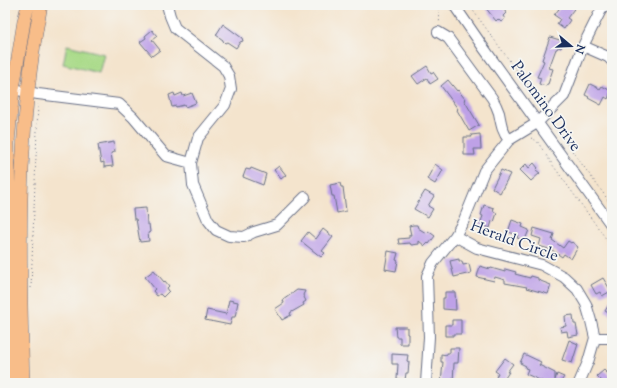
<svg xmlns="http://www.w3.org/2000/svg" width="617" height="388" font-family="'Sorts Mill Goudy',serif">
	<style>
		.green { fill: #a9da88; stroke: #628473 }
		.building { fill: #bea1e7 }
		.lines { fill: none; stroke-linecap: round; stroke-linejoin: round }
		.minor-casing { stroke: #676e85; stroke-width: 12 }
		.major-casing { stroke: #676e85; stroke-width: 14 }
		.path { stroke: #676e85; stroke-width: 1; stroke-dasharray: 1 3; stroke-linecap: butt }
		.minor { stroke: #fff; stroke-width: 10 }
		.major { stroke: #f8bd89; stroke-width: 13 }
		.labels { text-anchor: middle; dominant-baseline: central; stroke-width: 3.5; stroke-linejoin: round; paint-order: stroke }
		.street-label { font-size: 16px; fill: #1b2f5e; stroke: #f6f6f2 }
	</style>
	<rect width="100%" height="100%" fill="#f6f6f2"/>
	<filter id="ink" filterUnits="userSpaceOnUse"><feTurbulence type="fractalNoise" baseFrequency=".025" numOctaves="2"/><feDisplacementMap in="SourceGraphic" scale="8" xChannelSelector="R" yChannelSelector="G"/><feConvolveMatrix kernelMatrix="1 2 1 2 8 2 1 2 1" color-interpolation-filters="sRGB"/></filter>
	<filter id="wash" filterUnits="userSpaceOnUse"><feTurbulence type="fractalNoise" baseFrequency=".012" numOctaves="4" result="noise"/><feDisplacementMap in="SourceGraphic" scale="16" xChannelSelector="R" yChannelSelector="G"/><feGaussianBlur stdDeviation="0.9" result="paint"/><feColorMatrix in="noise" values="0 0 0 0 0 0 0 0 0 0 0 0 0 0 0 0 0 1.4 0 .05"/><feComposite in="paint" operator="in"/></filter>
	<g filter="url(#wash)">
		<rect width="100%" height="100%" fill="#f4e4cd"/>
		<path class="green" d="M67,45L104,54L99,73L63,64Z"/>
		<g id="blocks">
			<path class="building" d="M495,5H502L506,13L503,16L505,19L501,22L498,19L496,21L485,7L493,9Z
				M554,5H577L567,18L570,20L564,29L557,24L560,19L554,15L559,9Z
				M223,24L242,38L243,41L240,42L236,48L227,42L225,43L223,41V40L216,35Z
				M152,30L157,36L152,40L160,50L152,56L140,42L146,38L145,36Z
				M550,37L563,41L561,48L558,47L557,49H556L549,68L553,69L548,84H547L546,86L539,84L541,78L537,77L544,61L542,60Z
				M427,66L431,73L433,72L438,79L430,84L427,78L418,84L412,76Z
				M448,80L457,91L458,90L465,99L464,100L479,125L469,131L457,110L458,109L441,86Z
				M590,84L600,89L602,86L611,91L608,99L605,97L601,105L588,98L589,97L585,95Z
				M174,93L175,96L182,93L183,96L192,93L196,103L185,107L184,105L176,107V106L172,107L169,95Z
				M480,134L481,149H474L475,155H464V137H472L471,135Z
				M114,142L115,152L111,153L113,166L104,167V162L101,163L98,145Z
				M534,163L538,168L536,170L540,173L531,181L520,170L526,164L529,168Z
				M435,164L443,170L435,184L427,179Z
				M279,166L286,175L281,179L274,170Z
				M251,168L266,174L263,185L243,177L246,169L250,170Z
				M501,170L510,174L500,193L492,188Z
				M340,183L341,187H343L346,211L337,213L334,196H332L330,185Z
				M425,191L434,196L428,206L433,209L428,217L414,209Z
				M484,205L494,208L493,211L497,213L494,222L492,221L490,228L480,224L483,216L481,215Z
				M146,208L147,224H149L150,232L148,233L149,241L140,242L136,219H134L133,209Z
				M512,220L523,224L522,227L529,230L525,240L517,238L518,235L508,232Z
				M413,225H417L418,228L426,233L428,231L435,236L429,244L428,243L425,246L419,241V244L411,245L410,243L399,244L398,239L409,238V235H411L409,226Z
				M534,228L554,234L552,240L563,248L568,241L571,243L572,242L578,247L571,259L564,254L562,257L552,250L539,246L541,239L532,236Z
				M323,229L333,237L322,251L325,253L321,257L301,241L308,232L316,239Z
				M388,251L398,253L396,260L398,261L396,271L385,269Z
				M459,259V261H462L463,265L469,264L471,273L454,277L450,261Z
				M480,266L490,269L491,268L505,272V269L516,272L515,274L530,278L531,276L538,278V280L551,285L548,294L526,288L527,287L505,283V280L495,277L494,281L477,277Z
				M154,270L164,282L165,281L169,286L167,288L169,291L163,297L160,294L157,296L153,291L155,289L145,277Z
				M603,278L611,291L602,296L600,292L596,294L591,285Z
				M297,290L305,291L303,295L306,301L303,303L304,305L290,313L291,315L282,320L275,309L284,303L283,300Z
				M445,292H455L456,310L443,309V298H445Z
				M612,299V315L605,311Z
				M229,300L238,302L235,317H232L230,325L205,320L207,310L226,314Z
				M573,315L574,324H576L578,335L568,337L567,331L561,332L560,327L566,326L565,316Z
				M452,320H461V334H453V336H445V325H452Z
				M395,327H407V334H408V344H400V337H396Z
				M569,340L578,344L572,363L562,360Z
				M450,348H459L458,363H454L453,383H441L443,362H441V354L447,355V353H450Z
				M392,354L408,355L407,361L409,362L408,373H406L405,380L397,379L398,364H392Z
				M524,354L541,362L539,365L555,373V380L557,374L564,377L560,383H541L542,381L526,374L528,369L525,368L526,366L520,363Z
				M505,358L513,364L507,372H509L503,381L496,377L498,373L495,371Z
				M604,370L612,378V383H604L597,376Z"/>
		</g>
	</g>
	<g filter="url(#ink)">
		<use href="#blocks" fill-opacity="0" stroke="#676e85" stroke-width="1"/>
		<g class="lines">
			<g class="minor-casing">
				<path id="minor" d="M167,5L170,16L175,28L223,66L229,76L231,89L225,105L198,138L191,163L193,185L208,220L216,230L229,236L244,237L254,232L277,225L305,197
					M454,5L483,47L612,226
					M438,32L448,38L492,98C495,103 497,107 499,113C501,123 502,132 509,140
					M583,46L608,57L612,61
					M5,88L13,89L38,94L119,104L133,117L166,156L191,163
					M455,236L477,248L542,265L564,277L577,289L586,304L591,321L595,338L588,362L579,383
					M595,338H612
					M426,383L429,337L427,276L433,263L455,236L464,220L484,171L509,140L537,123L564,96L583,46L601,10L607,5"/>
			</g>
			<g class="major-casing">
				<path id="major" d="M11,383L8,143L13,89L24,21L28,5
					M23,383C19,257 16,129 41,5"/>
			</g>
			<path class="path" d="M436,5C440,11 440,17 439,24
				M469,5L531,90L534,98L541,108
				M551,122L606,197L612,208
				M531,138L537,141L552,164L612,247
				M31,288L38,104"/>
			<use href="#minor" class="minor"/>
			<use href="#major" class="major"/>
		</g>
	</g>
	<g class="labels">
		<g class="street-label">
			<text transform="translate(545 107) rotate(54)">Palomino Drive</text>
			<text transform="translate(514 242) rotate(20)">Herald Circle</text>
		</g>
	</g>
	<rect width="617" height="388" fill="none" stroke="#f6f6f2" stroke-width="20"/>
	<g transform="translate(571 46) rotate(109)" stroke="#f6f6f2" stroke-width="3" paint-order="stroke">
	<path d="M0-3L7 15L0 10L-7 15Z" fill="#1b2f5e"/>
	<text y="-6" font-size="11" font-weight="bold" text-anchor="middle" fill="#1b2f5e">N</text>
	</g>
</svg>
